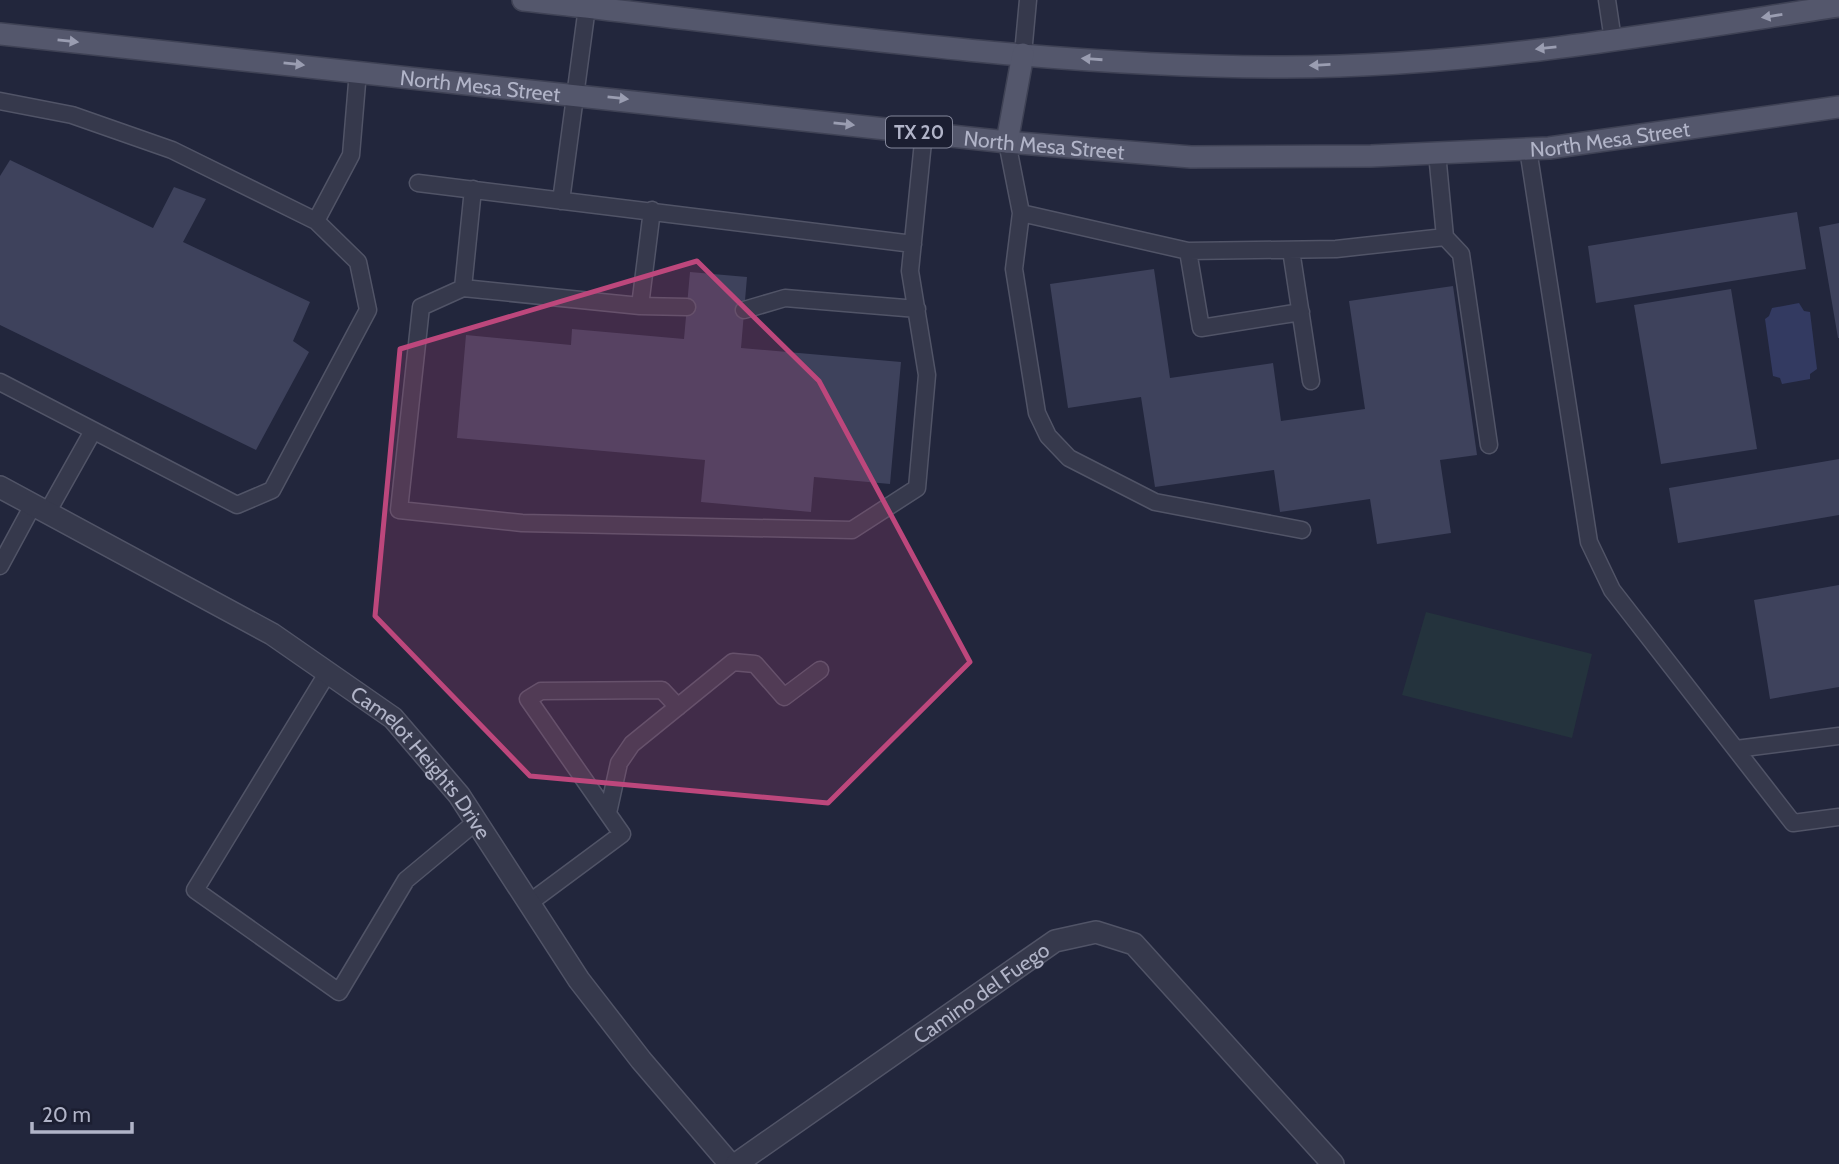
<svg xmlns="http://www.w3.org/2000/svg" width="1839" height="1164" font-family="Cabin,sans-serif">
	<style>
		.grass { fill: #24333d }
		.water { fill: #333a61 }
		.building { fill: #3e425c }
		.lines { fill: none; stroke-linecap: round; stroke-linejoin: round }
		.service-casing { stroke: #515467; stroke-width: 19 }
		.minor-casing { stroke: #515467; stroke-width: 24 }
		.primary-casing { stroke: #3f4255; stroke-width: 24 }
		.service { stroke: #36394c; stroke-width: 16 }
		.minor { stroke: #36394c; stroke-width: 21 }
		.primary { stroke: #54576c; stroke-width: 21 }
		.oneway { fill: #9a9db1 }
		.marked { fill: #bd477c; fill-opacity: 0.2; stroke: #bd477c; stroke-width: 5; stroke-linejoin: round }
		.labels { text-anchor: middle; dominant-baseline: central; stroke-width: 7; stroke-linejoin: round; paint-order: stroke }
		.shield { fill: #1b1e31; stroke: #84879b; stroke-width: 2 }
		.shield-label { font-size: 19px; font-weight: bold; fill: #b1b4c8 }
		.street-label { font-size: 21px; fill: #b1b4c8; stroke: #1b1e31 }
	</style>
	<rect width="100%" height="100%" fill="#22263c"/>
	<path class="grass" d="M1426,612L1592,654L1572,738L1402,695Z"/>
	<path class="water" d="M1799,303L1804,311L1810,312L1817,369L1810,374V379L1782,384L1780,378L1773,376L1765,319L1769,316L1772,308Z"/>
	<path class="building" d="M10,160L153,228L174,187L206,199L183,242L310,302L293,341L309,352L256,450L0,325V176Z
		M1797,212L1806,269L1596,303L1588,246Z
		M1839,223V338H1838L1819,227Z
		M1154,269L1170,378L1273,363L1281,421L1365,409L1349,301L1453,286L1477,455L1440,460L1451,533L1377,544L1370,499L1280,512L1274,470L1155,487L1141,397L1068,408L1050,284Z
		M690,272L747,277L741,348L901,362L890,484L814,477L811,512L701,502L705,460L457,438L466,335L571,345L572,329L684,339Z
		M1731,289L1757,449L1661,464L1634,305Z
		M1839,459V515L1678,543L1669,488Z
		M1839,585V687L1770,699L1754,600Z"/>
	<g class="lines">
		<g class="service-casing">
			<path id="service" d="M1607,0L1613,40
				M1023,54L1028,0
				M0,101L72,115L172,150L316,221L358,262L368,310L272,490L237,505L0,382
				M1007,142L1021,213L1188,251L1336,249L1445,237L1437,153
				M1528,149L1589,542L1612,590L1793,823L1839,817
				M418,183L913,244
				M473,189L463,288L421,307L399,510L522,523L852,530L917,488L927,375L910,271L924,132
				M561,201L587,7
				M1021,213L1014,269L1037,413L1048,436L1069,458L1155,502L1302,530
				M316,221L351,155L358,71
				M1445,237L1461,254L1489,445
				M1291,250L1311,381
				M1188,251L1201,328L1301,312
				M463,288L640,306L652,210
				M640,306L687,307
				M744,310L785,298L917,309
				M47,513L93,431
				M0,566L33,505
				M328,672L195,890L339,992L406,880L477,821
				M1736,749L1839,736
				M608,813L619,763L632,744L733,662L755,664L784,697L820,670
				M529,903L622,834L528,699L541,691L662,690L678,707"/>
		</g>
		<g class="minor-casing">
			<g id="minor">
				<path id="s1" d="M0,487L272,634L393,718L459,795L579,980L641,1060L730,1164"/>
				<path id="s2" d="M736,1164L1055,941L1096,932L1134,944L1333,1164"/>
			</g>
		</g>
		<g class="primary-casing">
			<g id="primary">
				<path d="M523,0C774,27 1032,67 1284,67C1471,67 1655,34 1839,6"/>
				<path id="s3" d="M0,34L1007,142L1191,157L1371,156L1549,148L1839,107"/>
				<path d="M1007,142L1023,54"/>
			</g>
		</g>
		<use href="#service" class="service"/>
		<use href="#minor" class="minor"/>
		<use href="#primary" class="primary"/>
	</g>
	<defs><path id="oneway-solid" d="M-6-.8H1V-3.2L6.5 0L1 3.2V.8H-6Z" transform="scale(1.75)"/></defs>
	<g class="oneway">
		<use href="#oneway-solid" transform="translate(1772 16) rotate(171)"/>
		<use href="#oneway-solid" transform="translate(68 41) rotate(6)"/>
		<use href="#oneway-solid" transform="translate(1546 48) rotate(174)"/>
		<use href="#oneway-solid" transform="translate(1092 59) rotate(-176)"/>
		<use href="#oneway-solid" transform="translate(294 64) rotate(6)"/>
		<use href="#oneway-solid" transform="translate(1320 65) rotate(177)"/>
		<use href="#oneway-solid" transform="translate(618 98) rotate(6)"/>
		<use href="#oneway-solid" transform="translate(844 124) rotate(6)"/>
	</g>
	<path class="marked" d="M697,261L819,381L970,662L828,803L530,776L375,616L400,349Z"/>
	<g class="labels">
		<rect class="shield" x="886" y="116.5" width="66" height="31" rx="5"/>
		<g class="shield-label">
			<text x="919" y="132">TX 20</text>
		</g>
		<g class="street-label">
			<text stroke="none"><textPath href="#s3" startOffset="483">North Mesa Street</textPath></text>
			<text stroke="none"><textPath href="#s3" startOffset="1617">North Mesa Street</textPath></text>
			<text stroke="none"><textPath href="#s3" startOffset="1050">North Mesa Street</textPath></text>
			<text stroke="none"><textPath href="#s1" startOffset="508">Camelot Heights Drive</textPath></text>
			<text stroke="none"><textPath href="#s2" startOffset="299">Camino del Fuego</textPath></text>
		</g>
	</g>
	<path d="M32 1122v10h100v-10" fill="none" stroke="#b1b4c8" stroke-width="3.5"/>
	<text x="42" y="1122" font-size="21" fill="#b1b4c8" stroke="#1b1e31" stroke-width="5" paint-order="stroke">20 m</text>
</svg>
